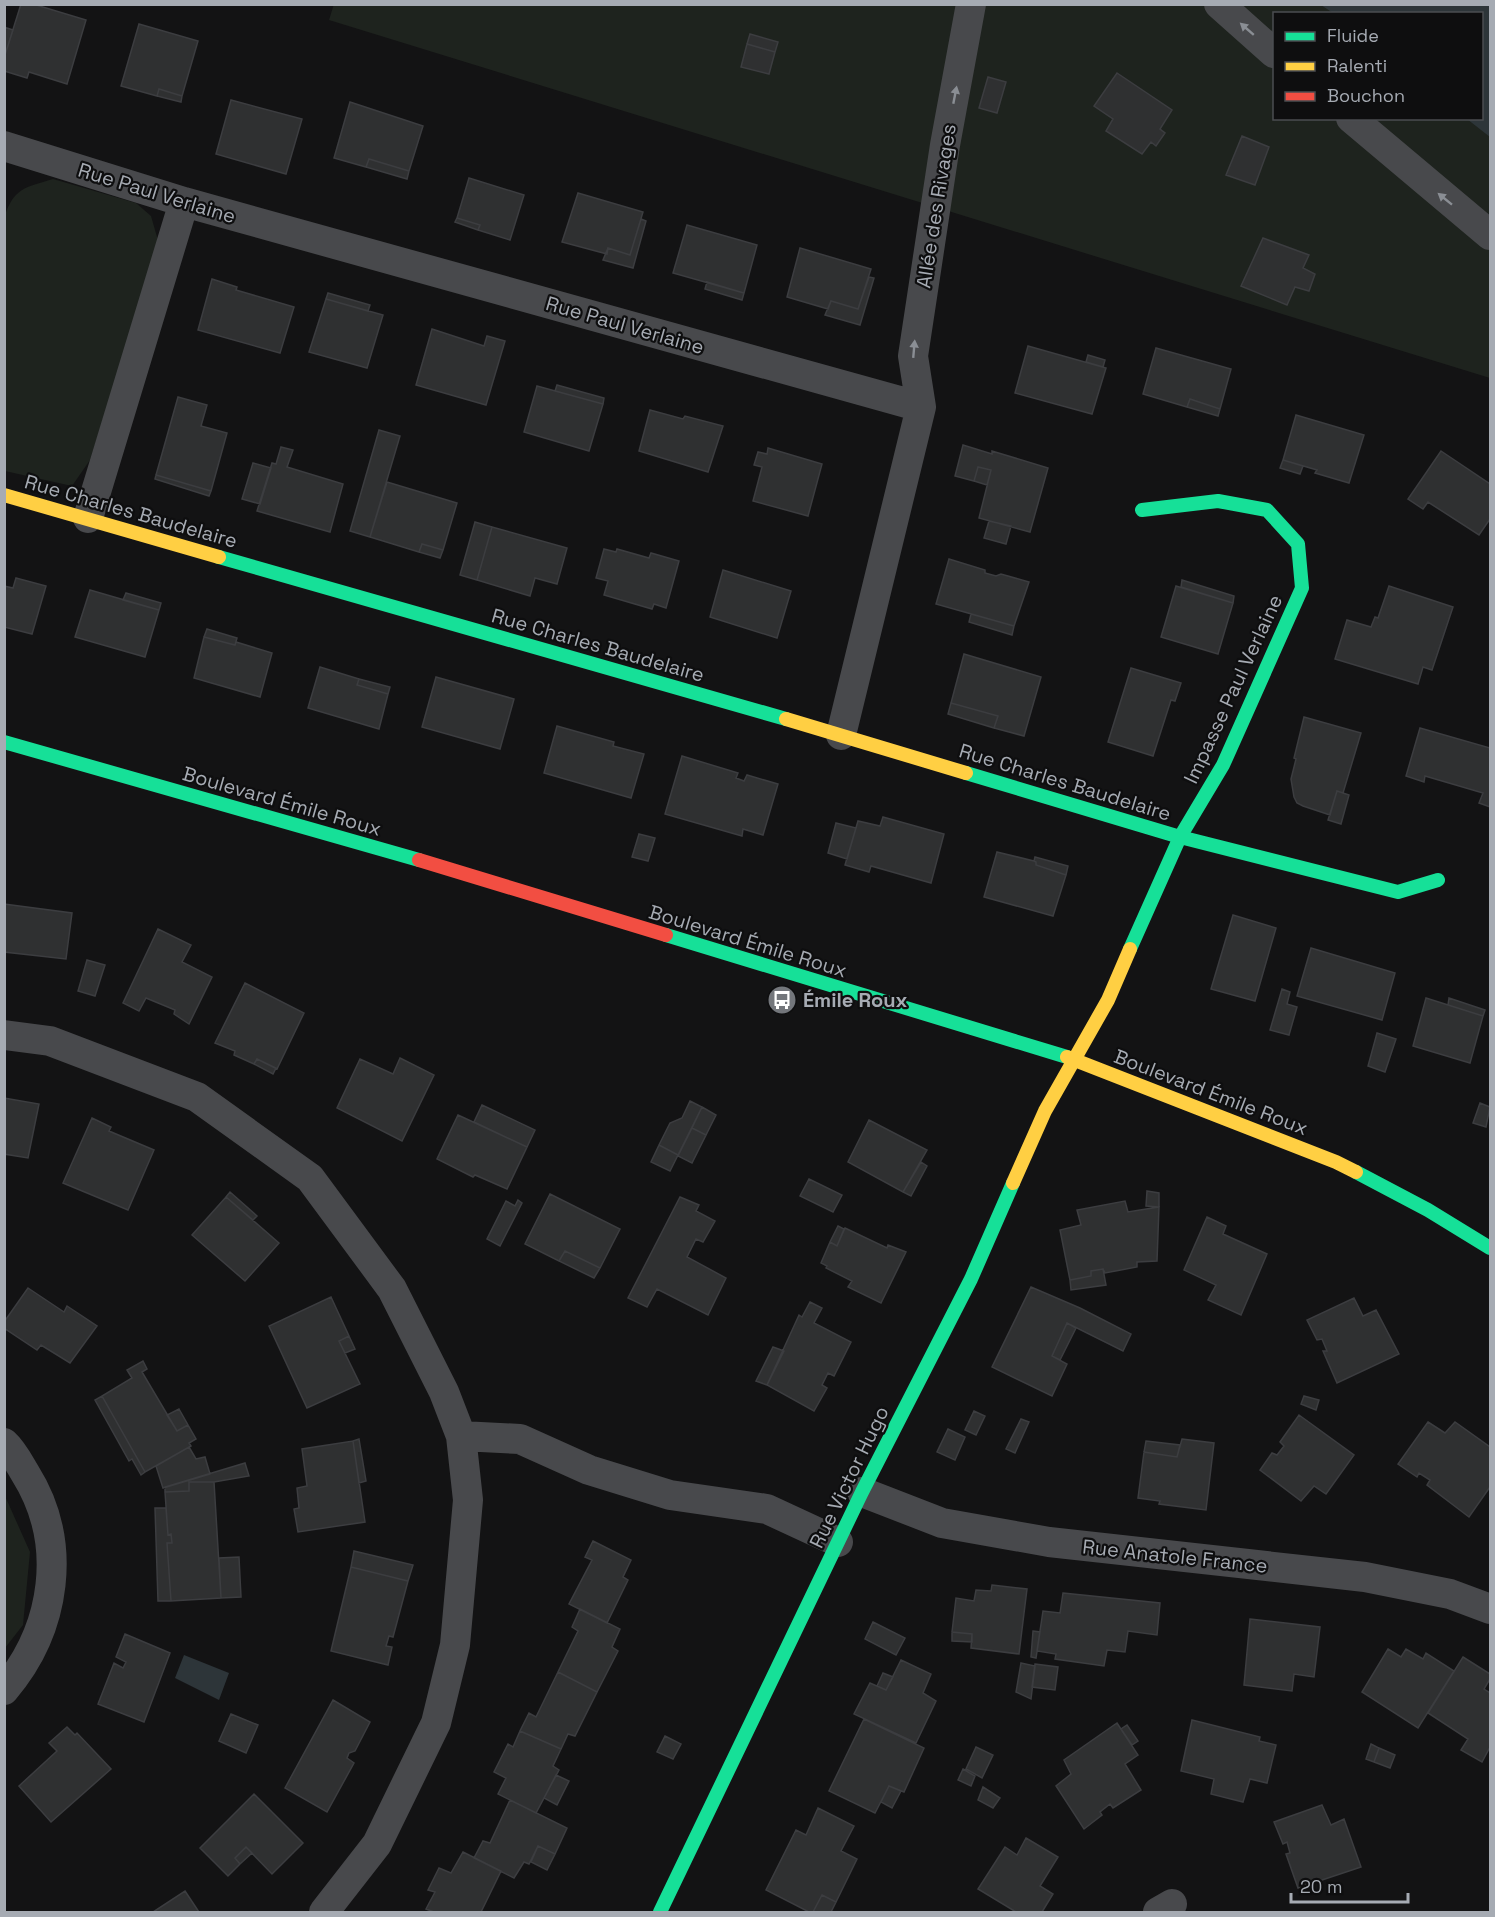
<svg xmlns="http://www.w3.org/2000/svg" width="1495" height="1917" font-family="'Space Grotesk',sans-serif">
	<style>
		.green { fill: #1e231e; fill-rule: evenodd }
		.water { fill: #2d3539 }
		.building { fill: #2f3031; stroke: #3c3d40; stroke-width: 1.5 }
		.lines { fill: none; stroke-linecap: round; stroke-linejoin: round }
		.street { stroke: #48494c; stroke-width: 30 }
		.fast { stroke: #16e098; stroke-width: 14 }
		.slow { stroke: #ffcf43; stroke-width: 14 }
		.jam { stroke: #f24e42; stroke-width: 14 }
		.oneway { fill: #8a8e94 }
		.labels { text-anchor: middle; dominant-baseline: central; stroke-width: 4.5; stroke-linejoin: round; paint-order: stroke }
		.street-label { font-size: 20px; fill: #a6abb3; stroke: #0e0e0f }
		.poi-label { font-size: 20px; font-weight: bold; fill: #a6abb3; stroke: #0e0e0f; text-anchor: start }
	</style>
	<rect width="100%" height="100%" fill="#131314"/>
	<path class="green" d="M334,4L1490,5V378L329,20ZM1274,14H1482V118H1274Z
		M53,179L136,203L151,216L159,244L90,460L72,486L5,471L4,218C14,187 25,188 53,179Z
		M5,1496L30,1552L23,1625L5,1648Z"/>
	<path class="water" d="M1321,5H1490V137L1467,119L1482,118V14L1333,13Z
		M184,1655L229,1673L219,1700L175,1678Z"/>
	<path class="building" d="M21,4H33L86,20L67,84L29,72L27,78L4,71V58Z
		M139,24L198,41L182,96L159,89L157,96L121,86Z
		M4,27L13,30L4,58Z
		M750,34L778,42L775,52L747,44Z
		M747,44L775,52L769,74L741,67Z
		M1117,73L1172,110L1160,129L1165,133L1156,146L1151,142L1142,154L1106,131L1113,119L1094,106Z
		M988,77L1006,82L997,113L979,108Z
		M159,89L182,96L181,102L157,96Z
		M231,100L302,119L286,174L216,154Z
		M350,102L423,126L409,171L369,159L366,167L334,158Z
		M1242,136L1269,147L1255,185L1226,175Z
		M369,159L409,171L407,179L366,167Z
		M469,178L524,195L510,240L478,230L480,225L457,218Z
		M578,193L643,212L630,255L608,248L607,254L562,242Z
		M457,218L480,225L478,230L455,222Z
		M641,219L646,221L633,268L603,260L608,248L630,255Z
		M687,225L757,245L744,293L673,273Z
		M1263,238L1309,255L1303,268L1315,274L1309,291L1295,287L1287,305L1241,286Z
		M800,248L871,269L858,309L831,301L828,309L787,297Z
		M869,277L874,278L860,325L825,315L831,301L858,309Z
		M212,279L237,287L236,290L294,307L280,353L198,330Z
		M707,282L744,293L742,300L705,289Z
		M328,293L370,305L368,311L326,299Z
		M326,299L383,315L367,368L309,352Z
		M432,329L484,346L487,336L505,341L486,405L416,385Z
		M1028,346L1106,368L1092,414L1015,393Z
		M1156,348L1231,369L1220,409L1190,399L1187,407L1143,394Z
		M1088,355L1105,360L1103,367L1086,362Z
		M557,385L604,398L603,404L555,391Z
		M537,386L603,404L589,451L524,432Z
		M178,397L207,405L201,426L227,433L211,491L156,475Z
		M1190,399L1220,409L1218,416L1187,407Z
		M650,410L683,419L685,416L723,426L708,472L639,451Z
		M1296,415L1364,435L1349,483L1315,473L1317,470L1283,460Z
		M379,430L400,436L370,537L350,531Z
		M963,445L992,454V451L1048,468L1030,532L979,518L991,470L978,467L974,481L955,476Z
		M281,447L293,450L287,467L343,484L330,532L257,511L272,463L276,464Z
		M768,448L822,464L808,516L753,501L762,467L754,465L758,452L767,454Z
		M1441,451L1490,484V519L1479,535L1428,502L1423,509L1408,499Z
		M1283,460L1303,466L1300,474L1280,468Z
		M253,463L271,468L260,504L242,499Z
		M978,467L991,470L987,485L974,481Z
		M156,475L211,491L209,496L155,479Z
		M387,482L457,503L443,550L422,544L419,552L370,537Z
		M989,521L1011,526L1006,544L984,538Z
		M475,522L492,527L477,580L460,575Z
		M492,527L567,548L557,584L535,578L530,596L477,580Z
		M422,544L443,550L440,558L419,552Z
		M604,549L616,552L617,549L649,558L651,553L679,561L666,608L654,604L652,609L604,595L608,581L596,578Z
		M949,559L985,570V573L996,576L1001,574L1029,582L1014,626L936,604Z
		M723,570L791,591L777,638L710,617Z
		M16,578L46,586L32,634L4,627V586L13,588Z
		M1182,580L1234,596L1233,603L1181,587Z
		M1176,586L1233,603L1218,654L1161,637Z
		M1389,586L1453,607L1432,670L1423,667L1418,684L1335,659L1347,620L1371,627L1375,617L1378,618Z
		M90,590L159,610L145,657L75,637Z
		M126,593L161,603L159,610L123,600Z
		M971,614L1014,626L1012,635L969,622Z
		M207,629L237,638L235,645L204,637Z
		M204,637L235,645L236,642L272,653L260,697L194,678Z
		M964,654L1041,677L1024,736L994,728L998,716L951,703Z
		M320,667L359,679L357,685L388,694L379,729L308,708Z
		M1131,668L1181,683L1175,701L1171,700L1153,756L1108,742Z
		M436,677L514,699L500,749L422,727Z
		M359,679L390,687L388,694L357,685Z
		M951,703L998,716L994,728L948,714Z
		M1304,717L1361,733L1343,793L1337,791L1330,815L1303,806L1297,803L1294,797L1291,779L1296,759L1294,758Z
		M557,726L614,742L613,746L644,754L631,798L544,773Z
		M1420,728L1490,748V807L1479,803L1483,793L1425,776L1424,782L1406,776Z
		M682,756L738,773L736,778L744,781L747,775L778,784L763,835L743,829L742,836L665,814Z
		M1337,791L1349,795L1341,824L1328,820Z
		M883,817L944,834L931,883L871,866L869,872L845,865L858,821L880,826Z
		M836,823L856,828L847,859L828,853Z
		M639,834L655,838L648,861L632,857Z
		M997,852L1034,861L1036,862V865L1066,875L1053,916L984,897Z
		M1035,857L1068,866L1066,875L1036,865V862L1034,861Z
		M4,904L72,913L66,959L4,952Z
		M1233,915L1276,928L1255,1001L1211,989Z
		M158,929L191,945L182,962L212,977L189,1024L174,1014L175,1010L146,998L139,1011L123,1003Z
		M1311,948L1395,973L1382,1020L1297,996Z
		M87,960L105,965L95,996L78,991Z
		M245,983L304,1013L277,1069L257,1059L254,1064L234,1055L235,1051L215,1043Z
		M1282,989L1290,992L1287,1004L1297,1007L1289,1035L1270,1030Z
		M1426,998L1483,1016L1470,1063L1413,1046Z
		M1449,998L1485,1010L1483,1016L1448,1005Z
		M1377,1033L1396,1039L1385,1072L1368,1066Z
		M400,1058L434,1075L402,1141L337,1108L360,1059L393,1074Z
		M257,1059L276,1068L273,1074L254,1064Z
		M4,1098L39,1104L28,1158L4,1154Z
		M690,1101L702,1107L678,1155L659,1145L670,1123L682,1118Z
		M1480,1103L1490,1107L1486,1127L1473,1123Z
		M482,1105L535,1130L527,1147L474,1122Z
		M702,1107L716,1115L706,1135L692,1128Z
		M458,1115L527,1147L507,1189L475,1175L473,1177L437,1159Z
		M92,1118L111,1127L109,1131L154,1150L128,1210L63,1183Z
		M869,1120L927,1150L903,1192L848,1162Z
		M692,1128L706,1135L692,1163L678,1156Z
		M659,1145L678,1155L670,1171L651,1162Z
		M921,1162L927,1166L911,1196L903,1192Z
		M809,1179L842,1195L833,1212L800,1196Z
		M1147,1191L1159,1193V1207L1146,1206Z
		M230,1192L257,1216L253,1220L226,1197Z
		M550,1194L620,1229L600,1268L565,1251L559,1261L525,1244Z
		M226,1197L279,1243L245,1281L192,1235Z
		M680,1197L699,1205L696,1211L715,1221L703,1242L696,1239L687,1257L726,1278L708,1315L657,1289L647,1307L628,1298Z
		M518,1200L522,1203L500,1246L487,1239L506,1201L515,1206Z
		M1125,1201L1128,1212L1159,1207L1157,1261L1137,1262V1267L1105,1273L1103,1269L1091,1271V1276L1070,1280L1060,1230L1081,1225L1077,1210Z
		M1207,1217L1226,1226L1223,1234L1267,1254L1241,1315L1208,1300L1216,1285L1184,1270Z
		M838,1226L844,1229L837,1246L830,1242Z
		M845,1228L887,1248L888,1245L906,1252L881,1303L848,1287L852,1281L826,1268L827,1266L821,1263L830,1242L837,1246Z
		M565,1251L600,1268L594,1278L559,1261Z
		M1103,1269L1106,1285L1071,1290L1070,1280L1091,1276V1271Z
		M1031,1287L1080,1308L1131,1334L1123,1351L1067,1323L1052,1356L1067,1364L1052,1396L992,1367Z
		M28,1288L64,1312L67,1306L97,1326L70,1363L41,1345L37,1350L4,1328V1322Z
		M331,1297L349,1336L339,1341L360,1384L307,1408L269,1326Z
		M1354,1298L1363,1316L1376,1310L1399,1354L1337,1383L1323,1351H1327L1322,1339L1317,1340L1307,1320Z
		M810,1302L822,1308L814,1323L851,1342L834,1376L828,1373L822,1385L827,1388L814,1411L767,1385L799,1315L802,1317Z
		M1067,1323L1076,1328L1060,1360L1052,1356Z
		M349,1336L355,1349L345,1353L339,1341Z
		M773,1347L784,1351L767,1385L756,1381Z
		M143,1361L147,1369L142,1372L177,1431L188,1425L196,1439L189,1443L191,1446L145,1472L102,1396L132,1378L127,1370Z
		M102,1396L145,1472L141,1475L132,1459L129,1461L95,1400Z
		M1304,1396L1319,1400L1316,1410L1301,1404Z
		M179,1409L188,1425L177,1431L167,1415Z
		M974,1411L985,1416L976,1435L965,1430Z
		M1299,1415L1354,1455L1326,1494L1314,1486L1301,1501L1260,1470L1272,1453L1277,1455L1284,1446L1280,1442Z
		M1021,1419L1029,1422L1015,1453L1006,1449Z
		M1428,1422L1445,1433L1455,1422L1490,1447V1487L1469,1517L1427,1485L1430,1480L1419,1473L1417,1477L1398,1464Z
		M948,1429L965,1437L955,1460L937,1452Z
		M359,1439L366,1481L359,1483L353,1441Z
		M1182,1439L1214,1443L1206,1510L1159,1504L1160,1501L1138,1498L1144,1452L1177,1457Z
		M353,1441L365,1522L298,1532L294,1509L299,1508L297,1488L307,1486L302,1449Z
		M1146,1441L1180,1445L1177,1457L1144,1452Z
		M189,1447L196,1459L205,1457L210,1474L163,1488L156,1466Z
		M245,1463L249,1476L214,1482H189V1491L165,1492V1487Z
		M189,1482H214L221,1598L171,1601L167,1543H172L171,1534L168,1535L165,1492L189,1491Z
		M155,1508H166L168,1535L171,1534L172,1543H167L171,1601H158Z
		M593,1541L631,1560L623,1577L628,1580L607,1623L569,1604L592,1560L585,1557Z
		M354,1551L413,1565L408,1581L351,1567Z
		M239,1557L241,1597L221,1598L219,1558Z
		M351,1567L408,1581L393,1637L389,1636L386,1646L392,1647L388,1665L331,1651Z
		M992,1585L1027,1589L1019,1654L971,1648L972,1634L952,1632L956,1598L974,1601L976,1590L991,1591Z
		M1063,1593L1160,1603L1157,1635L1128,1631L1125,1652L1107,1650L1104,1666L1055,1659L1056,1654L1037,1651L1043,1611L1060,1613Z
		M580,1609L620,1629L612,1647L618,1651L597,1692L558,1672L578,1631L572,1627Z
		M1250,1619L1320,1627L1314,1677L1294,1674L1292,1691L1244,1685Z
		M873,1622L905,1638L896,1655L865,1639Z
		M1033,1631L1040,1632L1036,1658L1031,1657Z
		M952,1632L972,1634V1642L952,1641Z
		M125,1634L170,1653L144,1722L98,1704L114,1663L123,1668L126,1662L116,1657Z
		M1388,1649L1401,1657L1406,1649L1423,1659L1426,1653L1454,1671L1418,1728L1362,1692Z
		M1463,1657L1490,1674V1679L1484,1689L1490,1693V1747L1482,1762L1461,1750L1468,1739L1428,1713Z
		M901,1660L931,1674L923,1693L936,1701L916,1743L854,1714L870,1683L886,1690Z
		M1021,1663L1035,1666L1031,1699L1016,1692Z
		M1035,1664L1058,1667L1055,1690L1032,1687Z
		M558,1672L597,1692L575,1736L568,1734L561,1749L520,1731L529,1713L536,1717Z
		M883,1673L893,1677L886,1690L877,1686Z
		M333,1700L370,1722L355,1751L349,1753L347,1758L354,1763L327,1812L285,1788Z
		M231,1714L258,1725L246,1753L219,1741Z
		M864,1719L924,1748L904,1792L889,1786L875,1813L829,1791Z
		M1192,1720L1260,1737L1259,1741L1276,1745L1267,1783L1250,1779L1243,1802L1211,1794L1214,1779L1181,1771Z
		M1117,1723L1138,1755L1125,1764L1141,1790L1113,1808L1110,1804L1100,1812L1102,1815L1084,1829L1056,1786L1071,1774L1064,1760Z
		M1127,1725L1138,1741L1132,1745L1121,1729Z
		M67,1727L75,1735L77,1733L111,1769L51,1822L19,1786L57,1751L49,1743Z
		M520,1731L561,1749L553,1766L559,1770L536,1813L498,1794L506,1778L494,1772L508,1744L513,1747Z
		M665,1736L681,1744L673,1759L657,1752Z
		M1371,1744L1379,1748L1374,1762L1366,1759Z
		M976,1747L993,1755L982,1778L966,1769Z
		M1379,1748L1395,1755L1390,1768L1374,1762Z
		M963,1769L975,1776L971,1786L958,1780Z
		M556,1775L569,1781L557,1805L544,1798Z
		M889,1786L901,1791L892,1808L881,1802Z
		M983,1787L1000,1798L993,1808L978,1800Z
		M254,1794L303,1843L272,1874L246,1847L235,1858L240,1864L228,1876L200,1848Z
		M510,1800L567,1828L555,1854L538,1846L529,1864L524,1862L514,1878L474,1858L483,1841L490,1843Z
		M1322,1805L1331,1825L1344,1819L1361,1867L1298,1888L1286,1854L1290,1853L1287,1842L1283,1844L1274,1822Z
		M818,1808L854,1826L841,1851L857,1859L836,1902L822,1895L813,1912H809L766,1890L796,1830L806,1835Z
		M1026,1838L1058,1857L1040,1886L1053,1894L1042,1912H1016L978,1889L1005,1847L1017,1855Z
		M538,1846L555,1854L547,1870L531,1862Z
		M246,1847L252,1853L240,1864L235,1858Z
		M463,1852L501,1871L481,1912H434L426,1909L435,1892L428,1890L439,1868L451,1873Z
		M185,1891L199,1912H153Z
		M822,1895L836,1902L831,1912H813Z"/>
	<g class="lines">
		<path class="street" d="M1219,4L1274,53
			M1351,118L1490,235
			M4,146L184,202L921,407L841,735
			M921,407L913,356L945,145L971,4
			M88,518L184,202
			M4,1035L50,1041L197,1097L310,1178L392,1289L444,1392L461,1436L468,1500L455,1645L436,1723L377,1844L324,1912
			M461,1436L520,1439L589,1470L670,1495L767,1509L838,1542
			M4,1443C13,1451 19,1463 25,1473C69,1543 56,1629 4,1690
			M862,1492L942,1523L1049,1542L1365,1577L1450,1594L1490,1609
			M1158,1912L1172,1904"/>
		<path class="fast" d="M219,557L786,719
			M4,742L419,860
			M966,773L1180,837L1398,892L1438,880
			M666,935L1067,1057
			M1130,949L1180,837L1223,765L1302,588L1298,544L1267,510L1218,501L1142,510
			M1356,1172L1428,1210L1490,1248
			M660,1912L862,1492L971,1279L1013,1183"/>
		<path class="slow" d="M4,495L219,557
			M786,719L966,773
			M1067,1057L1336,1162L1356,1172
			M1013,1183L1045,1111L1108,1000L1130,949"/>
		<path class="jam" d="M419,860L666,935"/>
	</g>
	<defs><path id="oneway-solid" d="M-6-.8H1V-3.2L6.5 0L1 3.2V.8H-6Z" transform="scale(1.5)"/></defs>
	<g class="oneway">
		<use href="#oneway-solid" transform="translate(1247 29) rotate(-139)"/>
		<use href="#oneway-solid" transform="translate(955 95) rotate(-79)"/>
		<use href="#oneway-solid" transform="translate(1445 199) rotate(-141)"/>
		<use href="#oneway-solid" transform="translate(914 349) rotate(-85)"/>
	</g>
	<defs>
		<g id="bus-disc" transform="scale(1.5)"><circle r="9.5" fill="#73767b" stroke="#0e0e0f"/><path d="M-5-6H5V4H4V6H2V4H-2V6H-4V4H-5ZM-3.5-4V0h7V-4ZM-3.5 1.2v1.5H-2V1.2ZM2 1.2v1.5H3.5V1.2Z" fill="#fff"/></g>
	</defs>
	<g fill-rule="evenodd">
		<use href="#bus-disc" x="782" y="1000"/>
	</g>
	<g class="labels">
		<g class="street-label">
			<text transform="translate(157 193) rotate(17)">Rue Paul Verlaine</text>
			<text transform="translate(936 206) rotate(-81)">Allée des Rivages</text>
			<text transform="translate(625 325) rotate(16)">Rue Paul Verlaine</text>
			<text transform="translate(131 511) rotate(16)">Rue Charles Baudelaire</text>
			<text transform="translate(598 645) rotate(16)">Rue Charles Baudelaire</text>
			<text transform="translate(1233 689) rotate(-65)">Impasse Paul Verlaine</text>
			<text transform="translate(1065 782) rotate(17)">Rue Charles Baudelaire</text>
			<text transform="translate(282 801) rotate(16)">Boulevard Émile Roux</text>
			<text transform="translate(748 941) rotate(17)">Boulevard Émile Roux</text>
			<text transform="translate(1211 1092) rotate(21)">Boulevard Émile Roux</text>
			<text transform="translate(849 1477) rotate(-64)">Rue Victor Hugo</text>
			<text transform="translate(1175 1556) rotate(6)">Rue Anatole France</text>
		</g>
		<g class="poi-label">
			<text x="803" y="1000">Émile Roux</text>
		</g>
	</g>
	<rect width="1495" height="1917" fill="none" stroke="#a6abb3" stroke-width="12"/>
	<rect x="1273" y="12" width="210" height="108" fill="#0e0e0f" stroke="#4b4d51" stroke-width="1.5"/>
	<rect x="1285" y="32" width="30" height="9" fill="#16e098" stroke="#4b4d51" stroke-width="1.5"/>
	<text x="1327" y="42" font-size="18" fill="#a6abb3">Fluide</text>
	<rect x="1285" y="62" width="30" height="9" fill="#ffcf43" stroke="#4b4d51" stroke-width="1.5"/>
	<text x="1327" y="72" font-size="18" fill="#a6abb3">Ralenti</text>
	<rect x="1285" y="92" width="30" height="9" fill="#f24e42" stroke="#4b4d51" stroke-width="1.5"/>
	<text x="1327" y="102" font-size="18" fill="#a6abb3">Bouchon</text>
	<path d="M1291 1893v9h117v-9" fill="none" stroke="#a6abb3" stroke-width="3"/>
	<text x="1300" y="1893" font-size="18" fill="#a6abb3" stroke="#0e0e0f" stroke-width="4.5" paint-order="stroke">20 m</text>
</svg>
